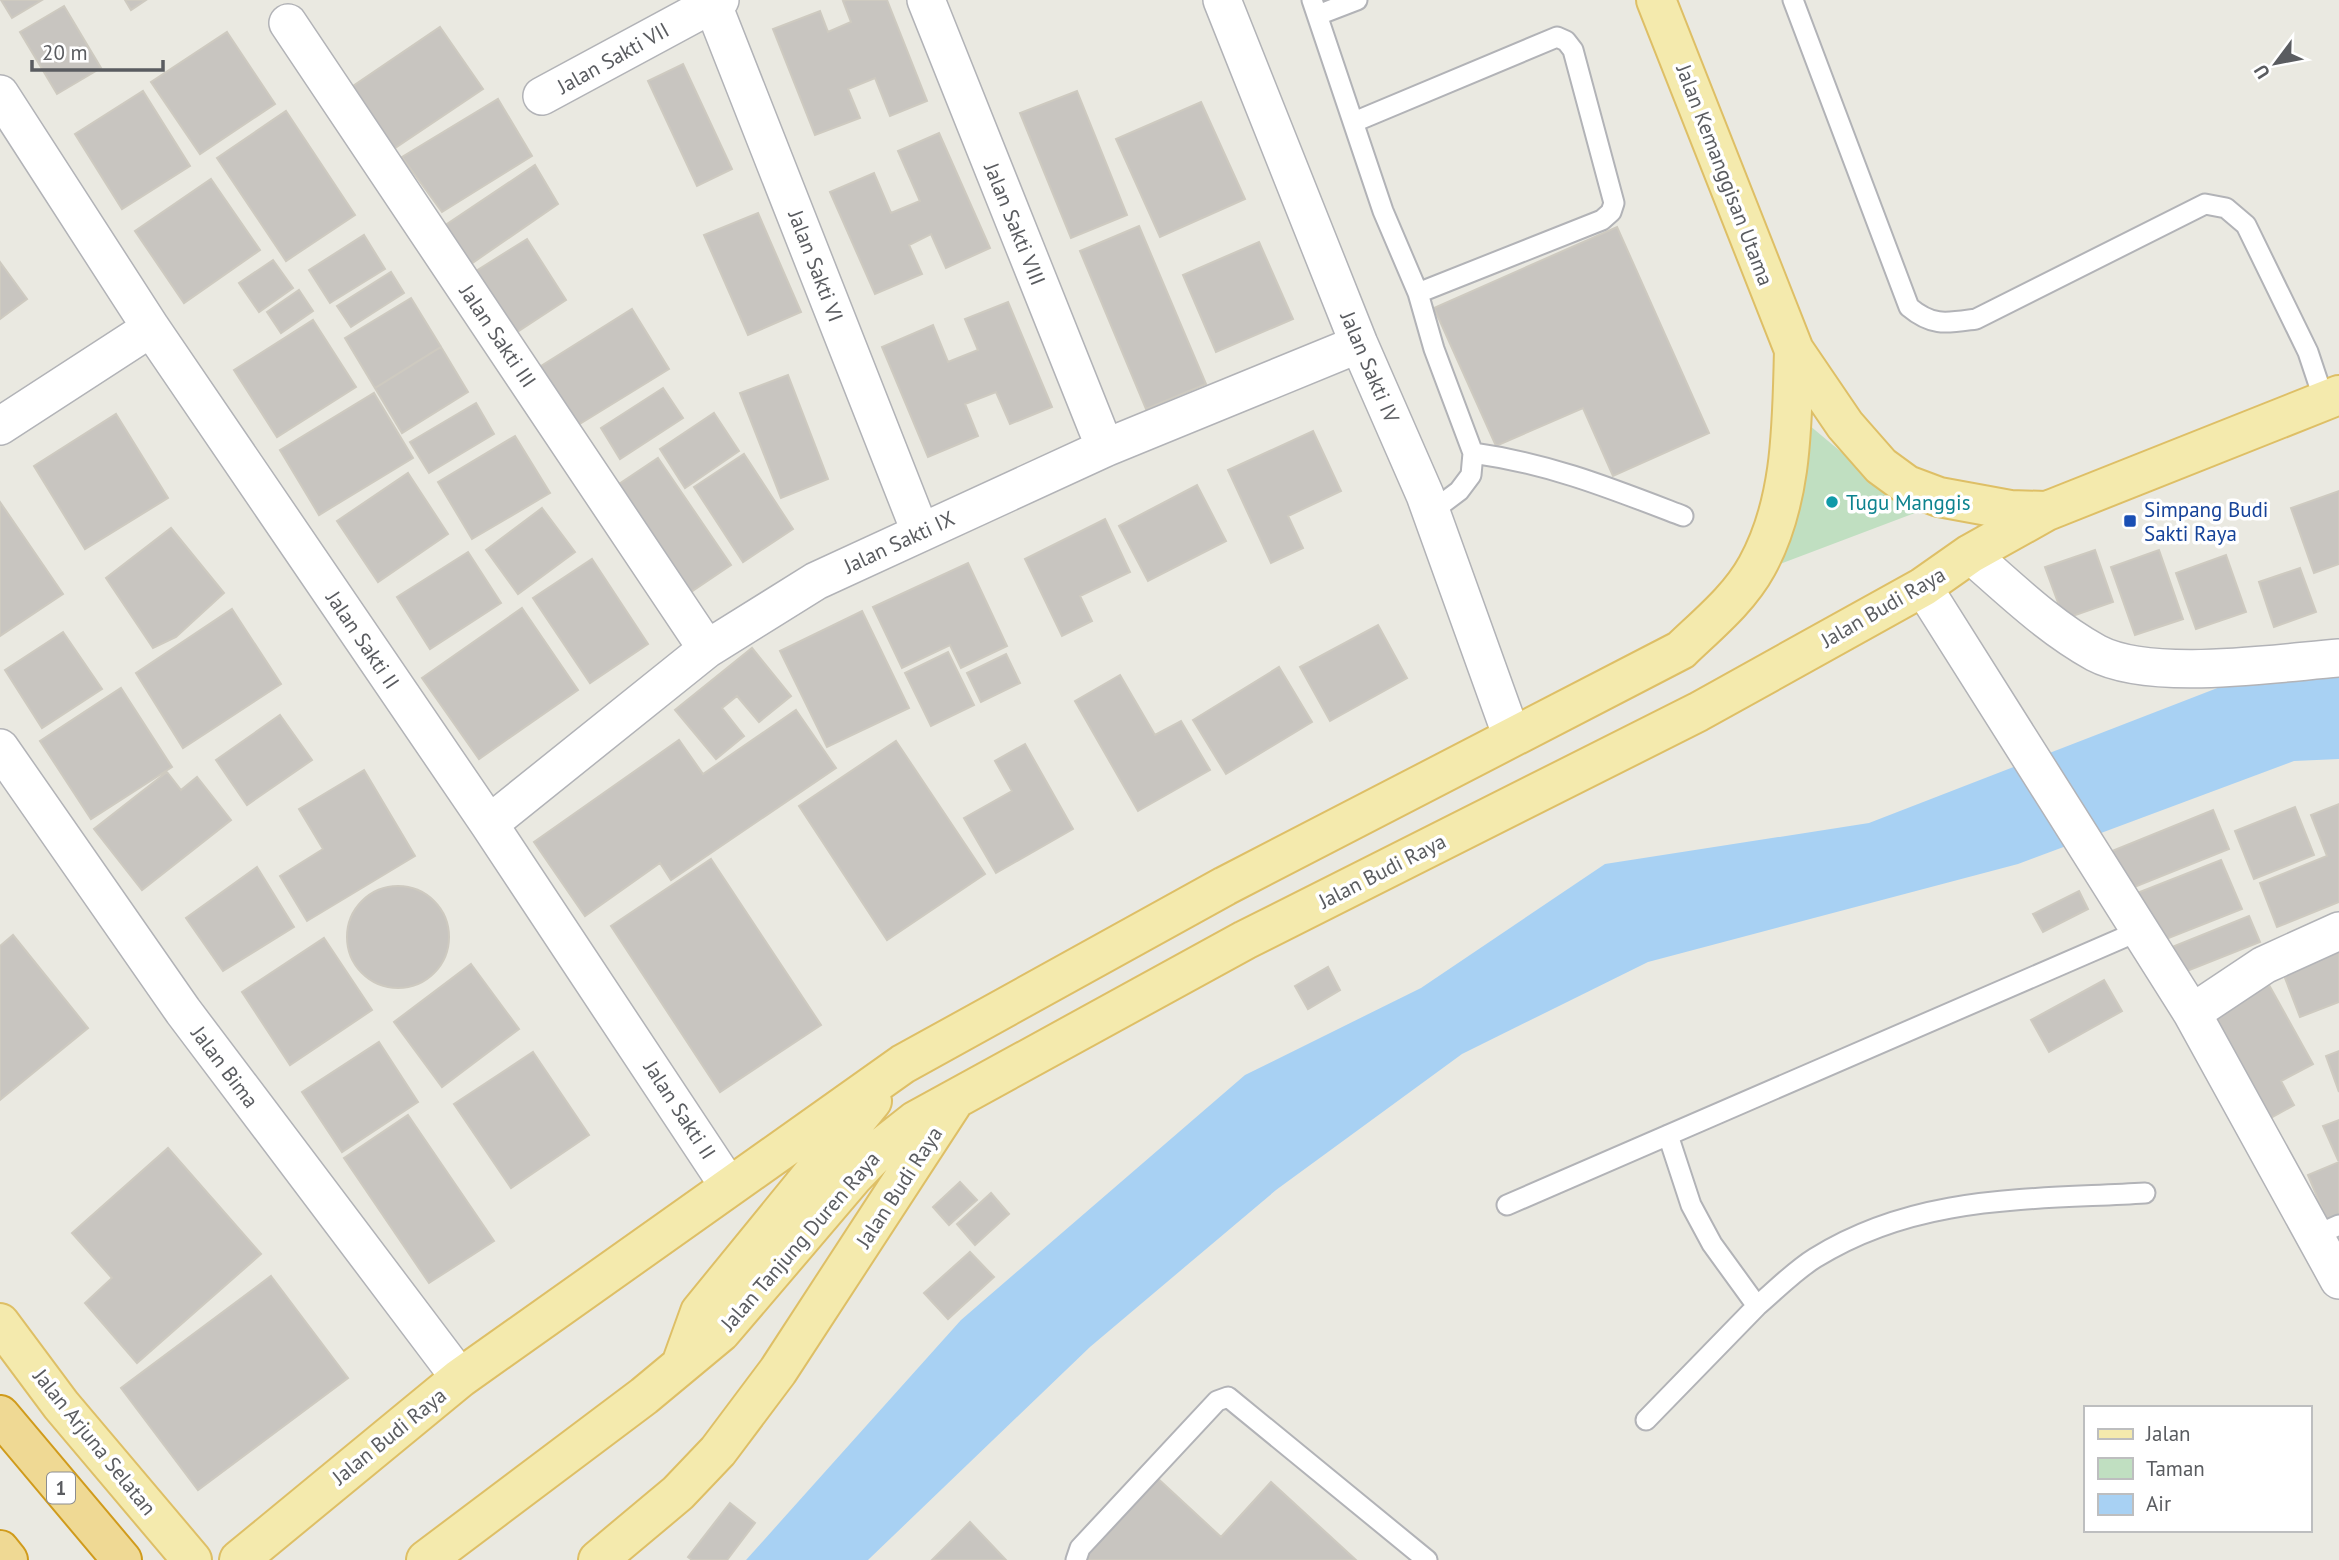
<svg xmlns="http://www.w3.org/2000/svg" width="2339" height="1560" font-family="'PT Sans',sans-serif">
	<style>
		.green { fill: #c0dfc1 }
		.water { fill: #a8d1f3 }
		.building { fill: #c8c5c0; stroke: #cecac0; stroke-width: 2 }
		.lines { fill: none; stroke-linecap: round; stroke-linejoin: round }
		.lane-casing { stroke: #b2b3b7; stroke-width: 23 }
		.street-casing { stroke: #b2b3b7; stroke-width: 40 }
		.primary-casing { stroke: #debf66; stroke-width: 42 }
		.highway-casing { stroke: #d09b1c; stroke-width: 42 }
		.lane { stroke: #fff; stroke-width: 19 }
		.street { stroke: #fff; stroke-width: 37 }
		.primary { stroke: #f4eaad; stroke-width: 38 }
		.highway { stroke: #efd994; stroke-width: 38 }
		.culture-dot { fill: #0f9aa8; stroke: #fff; stroke-width: 2.5 }
		.transit-dot { fill: #1a4fb4; stroke: #fff; stroke-width: 2.5 }
		.labels { text-anchor: middle; dominant-baseline: central; stroke-width: 7; stroke-linejoin: round; paint-order: stroke }
		.shield { fill: #fff; stroke: #8c8d90; stroke-width: 2 }
		.shield-label { font-size: 19px; font-weight: bold; fill: #5a5c60 }
		.street-label { font-size: 21px; fill: #5a5c60; stroke: #fff }
		.culture-label { font-size: 21px; fill: #0d838f; stroke: #fff; text-anchor: start }
		.transit-label { font-size: 21px; fill: #164399; stroke: #fff; text-anchor: start }
	</style>
	<rect width="100%" height="100%" fill="#eae9e1"/>
	<path class="green" d="M1803,420L1852,461L1928,508L1738,580Z"/>
	<path class="water" d="M2339,674V759L2294,761L2018,864L1648,962L1462,1054L1276,1190L1090,1347L868,1560H746L961,1320L1245,1075L1421,988L1605,864L1869,823L2220,687Z"/>
	<path class="building" d="M1,0H42L12,18Z
		M125,0H146L131,10Z
		M847,0H887L927,101L890,116L875,78L848,89L860,118L815,135L773,29L820,11L828,32L851,22L843,1Z
		M64,6L101,68L57,94L20,32Z
		M440,27L483,89L392,150L350,88Z
		M227,32L275,104L200,154L151,82Z
		M683,64L732,169L697,186L648,81Z
		M143,91L190,166L122,209L75,134Z
		M1077,91L1127,215L1071,238L1020,113Z
		M498,99L532,156L442,212L402,157Z
		M1201,102L1245,199L1160,237L1116,139Z
		M286,111L355,215L286,261L217,158Z
		M939,133L990,248L946,268L931,234L909,245L922,274L875,294L830,192L874,173L891,213L920,201L898,151Z
		M535,165L558,204L468,266L441,228Z
		M211,179L260,250L184,303L135,231Z
		M758,213L801,312L748,335L704,235Z
		M1139,226L1206,384L1146,409L1080,251Z
		M1617,227L1709,433L1613,476L1583,408L1496,446L1434,308Z
		M364,235L385,269L330,303L309,270Z
		M527,239L566,300L508,338L468,276Z
		M1259,242L1293,319L1216,352L1183,275Z
		M273,260L293,288L259,312L239,283Z
		M0,262L27,299L0,319Z
		M391,272L404,293L351,327L337,306Z
		M299,290L313,311L281,333L267,312Z
		M411,298L441,347L375,388L345,338Z
		M1008,302L1052,407L1010,424L996,392L965,404L978,436L928,457L882,347L933,325L948,362L978,350L965,319Z
		M632,309L669,369L570,430L533,371Z
		M313,320L356,387L277,437L234,370Z
		M441,347L468,392L402,433L375,388Z
		M788,375L828,479L781,498L740,393Z
		M663,388L683,418L620,459L601,428Z
		M374,393L413,458L319,515L280,450Z
		M476,403L494,434L429,473L410,442Z
		M714,413L739,451L685,488L660,449Z
		M116,414L168,498L85,549L34,466Z
		M1313,431L1341,491L1288,516L1303,548L1271,563L1228,470Z
		M515,436L550,493L472,539L438,482Z
		M744,454L793,529L743,562L694,487Z
		M658,458L731,565L679,600L607,492Z
		M408,473L448,534L378,582L337,521Z
		M1197,485L1226,541L1148,581L1119,526Z
		M2339,491V564L2314,573L2291,508Z
		M0,502L63,594L0,636Z
		M542,508L575,552L518,594L486,550Z
		M1105,519L1130,572L1080,596L1092,621L1062,636L1025,559Z
		M171,528L224,593L176,637L153,648L106,578Z
		M2095,550L2113,602L2064,619L2045,567Z
		M2159,550L2183,619L2135,635L2111,567Z
		M468,552L501,603L430,649L397,597Z
		M2226,555L2246,612L2196,629L2176,573Z
		M592,559L648,644L590,683L533,598Z
		M968,563L1007,646L961,668L950,645L902,668L873,607Z
		M2300,568L2316,612L2274,627L2259,582Z
		M522,608L578,690L479,759L422,678Z
		M232,609L281,684L183,748L136,673Z
		M862,611L909,708L827,747L780,651Z
		M1378,625L1407,678L1330,721L1300,667Z
		M63,632L102,689L42,728L5,670Z
		M752,648L791,696L759,722L737,696L722,708L744,736L716,759L675,710Z
		M948,652L974,705L931,726L905,673Z
		M1006,654L1020,683L981,702L967,673Z
		M1279,667L1312,722L1226,774L1193,720Z
		M1120,675L1155,735L1181,721L1210,770L1138,811L1075,701Z
		M121,688L172,767L91,819L40,741Z
		M796,710L836,768L671,880L660,863L585,916L534,842L679,740L703,774Z
		M280,715L312,760L247,805L216,760Z
		M896,741L985,874L887,940L799,806Z
		M1025,744L1073,829L996,873L964,818L1012,791L995,761Z
		M364,770L415,856L307,921L280,876L323,849L299,809Z
		M167,772L181,790L197,777L231,820L142,890L94,829Z
		M2339,804V902L2277,927L2260,883L2327,856L2311,815Z
		M2295,807L2314,855L2254,879L2235,831Z
		M2213,810L2229,849L2127,890L2112,851Z
		M711,859L821,1025L720,1092L611,926Z
		M2221,860L2242,909L2151,945L2132,895Z
		M257,867L294,927L223,971L186,918Z
		M347 937a51 51 0 1 1 102 0a51 51 0 1 1-102 0Z
		M2079,891L2088,909L2043,932L2033,914Z
		M2249,916L2260,942L2182,973L2172,947Z
		M13,935L88,1028L0,1100V946Z
		M324,938L372,1010L290,1065L242,992Z
		M2336,944L2339,952V1002L2300,1017L2280,965Z
		M471,964L519,1029L442,1087L394,1022Z
		M1328,967L1340,990L1308,1009L1295,986Z
		M2104,980L2122,1011L2049,1052L2031,1020Z
		M2269,985L2313,1064L2281,1081L2294,1105L2269,1119L2207,1008L2237,1003Z
		M379,1042L418,1102L342,1152L302,1092Z
		M2339,1051V1092L2326,1056Z
		M533,1052L589,1135L511,1188L454,1104Z
		M408,1115L494,1241L429,1283L344,1158Z
		M2339,1120V1160H2338L2323,1126Z
		M168,1148L261,1254L137,1363L85,1303L112,1278L72,1233Z
		M2339,1162V1219L2328,1223L2308,1175Z
		M960,1182L977,1200L949,1225L933,1207Z
		M991,1193L1009,1214L975,1245L957,1224Z
		M970,1252L994,1277L948,1319L924,1293Z
		M271,1276L348,1378L198,1490L121,1388Z
		M1154,1475L1221,1537L1271,1482L1356,1560H1088L1082,1554Z
		M730,1503L755,1523L727,1560H692L688,1557Z
		M970,1522L1006,1560H932Z"/>
	<g class="lines">
		<g class="lane-casing">
			<path id="lane" d="M1312,0L1383,211L1418,293L1434,349L1473,453L1471,475L1459,491L1431,512
				M1793,0L1909,307C1933,327 1947,323 1976,319L2205,204L2226,208L2246,225L2308,352L2324,400
				M1318,15L1357,0
				M1354,122L1557,37L1566,41L1573,50L1614,203L1611,212L1602,220L1418,293
				M1473,453C1551,464 1610,488 1683,516
				M1507,1205L2141,930
				M2314,1236L2339,1225
				M1757,1306C1776,1290 1794,1271 1815,1258C1918,1194 2029,1200 2145,1193
				M1646,1420L1757,1306L1712,1244L1691,1205L1668,1135
				M1076,1560L1080,1548L1217,1401L1228,1397L1427,1560"/>
		</g>
		<g class="street-casing">
			<path id="street" d="M711,0L920,531
				M926,0L1105,448
				M1222,0L1359,344L1425,495L1512,737
				M288,23L707,649
				M0,94L151,328L489,824L728,1185
				M542,96L720,0
				M0,426L151,328
				M1970,554C2010,589 2049,627 2096,653C2151,682 2276,663 2339,658
				M1923,587L2192,1013L2339,1280
				M0,748L183,1011L460,1378
				M489,824L707,649L816,581L1105,448L1359,344
				M2192,1013L2264,965L2339,931"/>
		</g>
		<g class="primary-casing">
			<path id="primary" d="M1656,0L1794,350L1845,425L1881,466L1907,485L1939,497L2010,510L2047,511
				M0,1323L61,1405L192,1560
				M682,1362L700,1312L872,1101
				M239,1560L460,1378L903,1064L1225,886L1681,650C1708,624 1739,599 1757,566C1793,501 1792,422 1794,350
				M426,1560L644,1396L721,1332L854,1176L882,1147L915,1121L1245,940L1698,712L1923,587L1970,554L2047,511L2339,395
				M598,1560L678,1493L718,1451L778,1371L952,1104"/>
		</g>
		<g class="highway-casing">
			<path id="highway" d="M0,1415L122,1560
				M0,1550L8,1560"/>
		</g>
		<use href="#lane" class="lane"/>
		<use href="#street" class="street"/>
		<use href="#primary" class="primary"/>
		<use href="#highway" class="highway"/>
	</g>
	<circle class="culture-dot" cx="1832" cy="502" r="7"/>
	<rect class="transit-dot" x="2123" y="514" width="14" height="14" rx="3.5"/>
	<g class="labels">
		<rect class="shield" x="47" y="1472.5" width="28" height="31" rx="5"/>
		<g class="shield-label">
			<text x="61" y="1488">1</text>
		</g>
		<g class="street-label">
			<text transform="translate(613 58) rotate(-29)">Jalan Sakti VII</text>
			<text transform="translate(1725 175) rotate(69)">Jalan Kemanggisan Utama</text>
			<text transform="translate(1015 224) rotate(68)">Jalan Sakti VIII</text>
			<text transform="translate(816 266) rotate(69)">Jalan Sakti VI</text>
			<text transform="translate(498 336) rotate(56)">Jalan Sakti III</text>
			<text transform="translate(1370 367) rotate(67)">Jalan Sakti IV</text>
			<text transform="translate(899 542) rotate(-25)">Jalan Sakti IX</text>
			<text transform="translate(1883 607) rotate(-30)">Jalan Budi Raya</text>
			<text transform="translate(363 640) rotate(56)">Jalan Sakti II</text>
			<text transform="translate(1382 871) rotate(-27)">Jalan Budi Raya</text>
			<text transform="translate(225 1067) rotate(53)">Jalan Bima</text>
			<text transform="translate(680 1110) rotate(57)">Jalan Sakti II</text>
			<text transform="translate(899 1187) rotate(-57)">Jalan Budi Raya</text>
			<text transform="translate(800 1241) rotate(-49)">Jalan Tanjung Duren Raya</text>
			<text transform="translate(389 1436) rotate(-39)">Jalan Budi Raya</text>
			<text transform="translate(95 1442) rotate(51)">Jalan Arjuna Selatan</text>
		</g>
		<g class="culture-label">
			<text x="1846" y="502">Tugu Manggis</text>
		</g>
		<g class="transit-label">
			<text x="2144" y="509">Simpang Budi<tspan x="2144" dy="24">Sakti Raya</tspan></text>
		</g>
	</g>
	<rect x="2084" y="1406" width="228" height="126" fill="#ffffff" stroke="#bdbebf" stroke-width="2"/>
	<rect x="2098" y="1429" width="35" height="10" fill="#f4eaad" stroke="#bdbebf" stroke-width="2"/>
	<text x="2146" y="1441" font-size="21" fill="#5a5c60">Jalan</text>
	<rect x="2098" y="1458" width="35" height="21" fill="#c0dfc1" stroke="#bdbebf" stroke-width="2"/>
	<text x="2146" y="1476" font-size="21" fill="#5a5c60">Taman</text>
	<rect x="2098" y="1494" width="35" height="21" fill="#a8d1f3" stroke="#bdbebf" stroke-width="2"/>
	<text x="2146" y="1511" font-size="21" fill="#5a5c60">Air</text>
	<g transform="translate(2276 63) rotate(238)" stroke="#ffffff" stroke-width="5" paint-order="stroke">
	<path d="M0-5L12 26L0 18L-12 26Z" fill="#5a5c60"/>
	<text y="-10" font-size="19" font-weight="bold" text-anchor="middle" fill="#5a5c60">U</text>
	</g>
	<path d="M32 60v10h131v-10" fill="none" stroke="#5a5c60" stroke-width="3.5"/>
	<text x="42" y="60" font-size="21" fill="#5a5c60" stroke="#ffffff" stroke-width="5" paint-order="stroke">20 m</text>
</svg>
